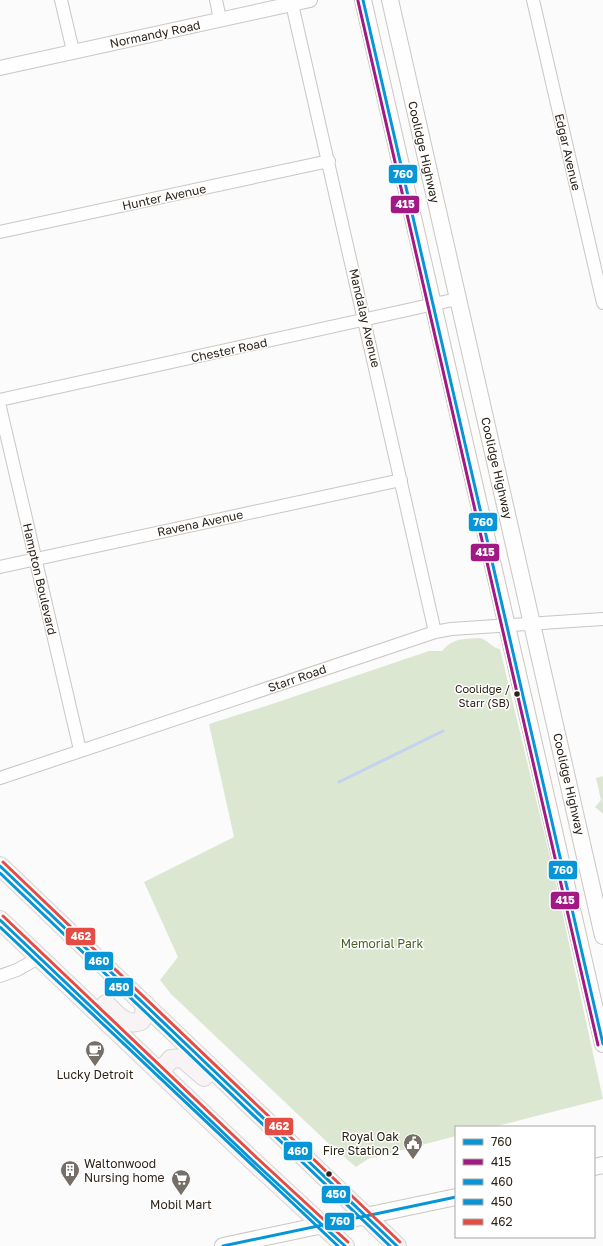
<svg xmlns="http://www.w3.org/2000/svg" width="603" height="1246" font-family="'Golos Text',sans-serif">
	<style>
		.green { fill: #dce7d2 }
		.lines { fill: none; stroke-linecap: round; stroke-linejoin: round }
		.stream { stroke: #c2d2ef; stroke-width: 3 }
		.minor-casing { stroke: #cbc6c1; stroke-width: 14 }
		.tertiary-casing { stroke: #cbc6c1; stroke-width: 16 }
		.secondary-casing { stroke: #cbc6c1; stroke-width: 18 }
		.primary-casing { stroke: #d8d6d4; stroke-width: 20 }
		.minor { stroke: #fefefe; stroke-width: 12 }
		.tertiary { stroke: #fefefe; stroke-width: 14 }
		.secondary { stroke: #fefefe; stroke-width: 16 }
		.primary { stroke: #f8f3f5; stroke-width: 18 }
		.bus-1-casing { stroke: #fff; stroke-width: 6 }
		.bus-2-casing { stroke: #fff; stroke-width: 6 }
		.bus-3-casing { stroke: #fff; stroke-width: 6 }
		.bus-4-casing { stroke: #fff; stroke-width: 6 }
		.bus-5-casing { stroke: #fff; stroke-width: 6 }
		.bus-1 { stroke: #0696d7; stroke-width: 3 }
		.bus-2 { stroke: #a31984; stroke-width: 3 }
		.bus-3 { stroke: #0696d7; stroke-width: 3 }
		.bus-4 { stroke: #0696d7; stroke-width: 3 }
		.bus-5 { stroke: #e54c44; stroke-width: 3 }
		.bus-dot { fill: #2d2319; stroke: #fff; stroke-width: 1.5 }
		.labels { text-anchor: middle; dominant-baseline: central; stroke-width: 3; stroke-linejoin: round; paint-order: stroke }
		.bus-label { font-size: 11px; fill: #2d2319; stroke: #fff; text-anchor: end }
		.street-label { font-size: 12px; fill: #2d2319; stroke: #fff }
		.park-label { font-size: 12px; fill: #466123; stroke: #fff }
		.poi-label { font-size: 12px; fill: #2d2319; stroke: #fff }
		.line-badge { stroke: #fff; stroke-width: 1.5 }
		.badge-label { font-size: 11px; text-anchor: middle; font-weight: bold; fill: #fff }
	</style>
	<rect width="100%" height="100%" fill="#fbfbfb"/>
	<path class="green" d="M480,638C488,640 492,648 500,649L551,861L603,1099L493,1127H456V1136L368,1159L356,1167L328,1143L171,994L160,980L178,957L144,882L234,837L209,724L269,705L429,651H442C453,638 462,639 480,638Z
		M603,776V814L595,807L601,800L596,778Z"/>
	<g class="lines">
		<path class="stream" d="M339,782L443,731"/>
		<g class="minor-casing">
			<path id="minor" d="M61,0L73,51
				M216,0L220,19
				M533,0L603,303
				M292,4L435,632
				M0,232L329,161
				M0,400L457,299
				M0,407L80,750
				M0,567L401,480
				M0,778L435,632L451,629L603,619
				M0,976L17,970L40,957"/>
		</g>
		<g class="tertiary-casing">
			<path id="tertiary" d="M0,68L310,0"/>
		</g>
		<g class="secondary-casing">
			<path id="secondary" d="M363,0L603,1044
				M390,0L603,936
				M594,1167L603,1165
				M223,1246L456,1197"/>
		</g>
		<g class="primary-casing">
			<path id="primary" d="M0,866L397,1246
				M0,920L254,1162L345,1246
				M106,1004C116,1013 125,1027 141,1021L144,1015L145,1004
				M160,1072L171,1059L182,1058L204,1077"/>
		</g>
		<use href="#minor" class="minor"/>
		<use href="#tertiary" class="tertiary"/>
		<use href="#secondary" class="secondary"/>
		<use href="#primary" class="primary"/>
		<g class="bus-1-casing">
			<path id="bus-1" d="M363,0L603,1044
				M223,1246L456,1197"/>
		</g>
		<g class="bus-2-casing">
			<path id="bus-2" d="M358,1L598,1045"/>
		</g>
		<g class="bus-3-casing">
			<path id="bus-3" d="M0,866L397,1246
				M0,920L254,1162L345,1246"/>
		</g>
		<g class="bus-4-casing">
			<path id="bus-4" d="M0,873L390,1246
				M0,927L338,1246"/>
		</g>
		<g class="bus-5-casing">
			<path id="bus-5" d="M3,862L400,1242
				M3,916L257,1158L348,1242"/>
		</g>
		<use href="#bus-1" class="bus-1"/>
		<use href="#bus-2" class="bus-2"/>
		<use href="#bus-3" class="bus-3"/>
		<use href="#bus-4" class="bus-4"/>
		<use href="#bus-5" class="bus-5"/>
	</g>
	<defs>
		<g id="cafe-pin" transform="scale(1)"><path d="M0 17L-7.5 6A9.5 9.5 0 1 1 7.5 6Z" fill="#756f68" stroke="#fff"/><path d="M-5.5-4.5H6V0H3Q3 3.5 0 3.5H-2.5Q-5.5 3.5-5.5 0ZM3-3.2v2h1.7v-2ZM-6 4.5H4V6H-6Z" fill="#fff"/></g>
		<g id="civic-pin" transform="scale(1)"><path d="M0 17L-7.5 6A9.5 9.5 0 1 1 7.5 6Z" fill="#756f68" stroke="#fff"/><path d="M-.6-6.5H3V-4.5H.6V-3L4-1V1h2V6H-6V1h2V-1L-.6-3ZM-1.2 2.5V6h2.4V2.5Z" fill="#fff"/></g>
		<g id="building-pin" transform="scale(1)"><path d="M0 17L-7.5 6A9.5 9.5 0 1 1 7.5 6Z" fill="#756f68" stroke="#fff"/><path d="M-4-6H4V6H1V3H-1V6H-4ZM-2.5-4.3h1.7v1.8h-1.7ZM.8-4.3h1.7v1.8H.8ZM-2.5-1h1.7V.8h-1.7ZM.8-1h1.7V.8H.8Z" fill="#fff"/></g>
		<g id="supermarket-pin" transform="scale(1)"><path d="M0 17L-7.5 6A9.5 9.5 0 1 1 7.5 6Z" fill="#756f68" stroke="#fff"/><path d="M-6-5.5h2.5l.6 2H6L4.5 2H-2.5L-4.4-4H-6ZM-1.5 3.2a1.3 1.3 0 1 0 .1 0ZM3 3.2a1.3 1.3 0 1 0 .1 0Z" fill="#fff"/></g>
	</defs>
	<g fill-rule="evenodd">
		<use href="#cafe-pin" x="95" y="1050"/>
		<use href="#civic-pin" x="413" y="1143"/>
		<use href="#building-pin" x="70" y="1170"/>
		<use href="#supermarket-pin" x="181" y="1179"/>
	</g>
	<g class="bus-dot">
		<circle cx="517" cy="694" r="3.5"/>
		<circle cx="329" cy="1174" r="3.5"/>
	</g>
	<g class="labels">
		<g class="bus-label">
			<text x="510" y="688">Coolidge /<tspan x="510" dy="14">Starr (SB)</tspan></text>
		</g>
		<g class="street-label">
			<text transform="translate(155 34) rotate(-12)">Normandy Road</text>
			<text transform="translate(424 152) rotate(77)">Coolidge Highway</text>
			<text transform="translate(568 152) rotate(77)">Edgar Avenue</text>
			<text transform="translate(164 197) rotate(-12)">Hunter Avenue</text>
			<text transform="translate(365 318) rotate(77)">Mandalay Avenue</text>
			<text transform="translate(229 350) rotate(-12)">Chester Road</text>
			<text transform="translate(497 468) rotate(77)">Coolidge Highway</text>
			<text transform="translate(200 523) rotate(-12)">Ravena Avenue</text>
			<text transform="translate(40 579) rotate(77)">Hampton Boulevard</text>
			<text transform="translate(297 678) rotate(-19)">Starr Road</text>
			<text transform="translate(569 784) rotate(77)">Coolidge Highway</text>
		</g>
		<g class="park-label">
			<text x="382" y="943">Memorial Park</text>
		</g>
		<g class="poi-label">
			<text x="95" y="1074">Lucky Detroit</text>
			<text x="399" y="1136" text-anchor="end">Royal Oak<tspan x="399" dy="14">Fire Station 2</tspan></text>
			<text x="84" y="1163" text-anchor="start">Waltonwood<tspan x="84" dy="14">Nursing home</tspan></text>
			<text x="181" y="1204">Mobil Mart</text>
		</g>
	</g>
	<g class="line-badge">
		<rect x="388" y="164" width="30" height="20" rx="4" fill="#0696d7"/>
		<rect x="390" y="195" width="30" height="19" rx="4" fill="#a31984"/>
		<rect x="468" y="512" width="30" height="20" rx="4" fill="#0696d7"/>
		<rect x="470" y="543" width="30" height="19" rx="4" fill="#a31984"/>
		<rect x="548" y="860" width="30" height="20" rx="4" fill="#0696d7"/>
		<rect x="550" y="891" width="30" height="19" rx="4" fill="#a31984"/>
		<rect x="65" y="927" width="31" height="19" rx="4" fill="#e54c44"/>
		<rect x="84" y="951" width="30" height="20" rx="4" fill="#0696d7"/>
		<rect x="104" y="977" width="30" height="20" rx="4" fill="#0696d7"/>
		<rect x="264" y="1117" width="30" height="19" rx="4" fill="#e54c44"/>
		<rect x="283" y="1141" width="30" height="20" rx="4" fill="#0696d7"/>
		<rect x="321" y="1185" width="30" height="19" rx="4" fill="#0696d7"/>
		<rect x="324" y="1212" width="31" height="19" rx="4" fill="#0696d7"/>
	</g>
	<g class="badge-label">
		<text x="403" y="178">760</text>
		<text x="405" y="208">415</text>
		<text x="483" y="526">760</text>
		<text x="485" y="556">415</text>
		<text x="563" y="874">760</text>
		<text x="565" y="904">415</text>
		<text x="81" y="940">462</text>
		<text x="99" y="965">460</text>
		<text x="119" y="991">450</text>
		<text x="279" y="1130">462</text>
		<text x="298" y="1155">460</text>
		<text x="336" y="1198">450</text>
		<text x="340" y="1225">760</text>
	</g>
	<rect x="455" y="1126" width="140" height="112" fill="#ffffff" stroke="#aba7a3"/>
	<rect x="463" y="1139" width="20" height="6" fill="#0696d7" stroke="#aba7a3"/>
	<text x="491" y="1146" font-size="12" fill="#2d2319">760</text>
	<rect x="463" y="1159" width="20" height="6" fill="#a31984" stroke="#aba7a3"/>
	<text x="491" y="1166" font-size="12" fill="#2d2319">415</text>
	<rect x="463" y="1179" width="20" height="6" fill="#0696d7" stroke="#aba7a3"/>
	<text x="491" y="1186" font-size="12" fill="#2d2319">460</text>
	<rect x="463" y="1199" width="20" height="6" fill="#0696d7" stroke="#aba7a3"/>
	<text x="491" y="1206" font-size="12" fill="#2d2319">450</text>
	<rect x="463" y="1219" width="20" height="6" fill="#e54c44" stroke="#aba7a3"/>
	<text x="491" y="1226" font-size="12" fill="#2d2319">462</text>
</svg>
